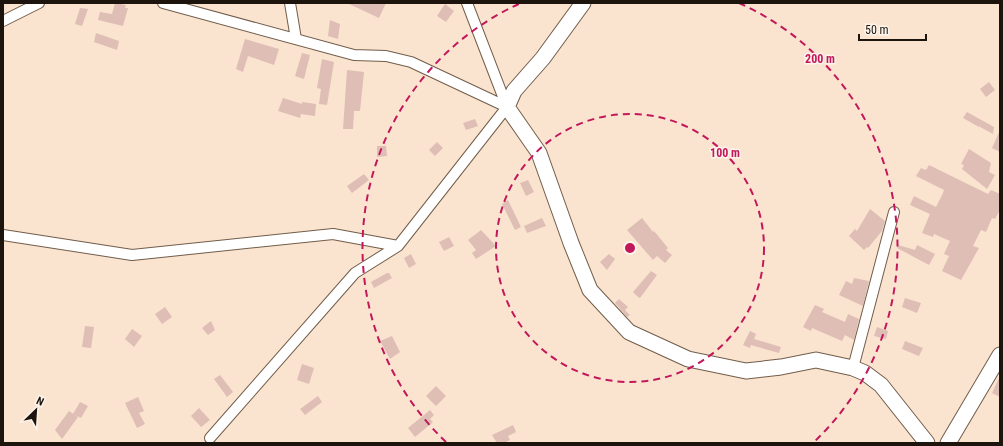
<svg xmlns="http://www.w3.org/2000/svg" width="1003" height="446" font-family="'Roboto Condensed',sans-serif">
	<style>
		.building { fill: #debeb5 }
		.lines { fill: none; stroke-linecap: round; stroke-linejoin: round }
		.street-casing { stroke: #715d4b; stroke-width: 12 }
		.secondary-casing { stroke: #715d4b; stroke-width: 17 }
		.street { stroke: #fff; stroke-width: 10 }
		.secondary { stroke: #fff; stroke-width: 15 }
		.ring { fill: none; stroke: #c2185b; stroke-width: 2; stroke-dasharray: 7 5 }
		.centre { fill: #c2185b; stroke: #fdf4eb; stroke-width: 2 }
		.ring-label { font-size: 12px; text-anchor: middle; font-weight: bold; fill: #c2185b; stroke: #fdf4eb; stroke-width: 3; stroke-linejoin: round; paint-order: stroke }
	</style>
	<rect width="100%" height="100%" fill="#fbe4cf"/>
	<path class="building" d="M115,3L126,5L125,8H128L123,26L98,20L100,12L112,14Z
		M347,3H386L379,18Z
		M445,4L454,11L446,22L437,16Z
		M80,8L88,9L82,26L75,24Z
		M330,20L340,24L338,39L328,36Z
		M96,33L119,41L117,50L94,42Z
		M245,39L279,49L274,65L248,56L243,72L236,69Z
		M302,53L310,55L304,79L295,76Z
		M322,59L334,62L327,105L319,104L321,89L317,88Z
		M347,70L364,72L360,111H354L353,129H343Z
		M989,82L995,90L986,97L980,89Z
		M283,98L302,104V102L316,104L315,116L301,114L300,118L278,111Z
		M967,112L994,127L993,134L980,127L981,125L979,127L963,118Z
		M475,119L478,126L466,130L463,123Z
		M1000,130V152L992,148Z
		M437,142L443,148L435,156L429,150Z
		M377,146H386L387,156L377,157Z
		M969,149L991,163L989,172L995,175L987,189L962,169L964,165L961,164Z
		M929,165L988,194L991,190L1000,194V210L995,219L992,218L986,232L981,230L973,246L979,248L961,280L942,271L949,256L944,254L950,241L934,234L933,237L922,233L930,214L910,205L914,196L936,207L943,193L944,190L916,176L921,168L926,170Z
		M364,174L369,180L352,193L347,186Z
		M528,180L534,192L526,196L520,183Z
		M508,200L521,227L515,230L502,204Z
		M870,209L885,221L882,231L868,248L867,247L864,250L849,236L855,229L857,231Z
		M542,218L546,226L527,233L524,226Z
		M642,218L653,232L654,231L668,248L666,250L672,255L665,263L657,256L653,260L627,230Z
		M481,230L496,246L476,259L472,253L476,250L468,240Z
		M449,237L454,246L444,251L439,242Z
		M898,245L915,250L917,245L935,254L929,265L897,248Z
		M411,254L416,264L409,268L404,258Z
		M609,254L615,259L607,270L600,262Z
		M651,271L657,275L640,298L638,297L633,292Z
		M387,273H389L392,278L374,288L371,282Z
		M854,278L869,281L863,306L839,295L846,281L852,284Z
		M905,298L921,303L917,313L902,307Z
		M619,299L628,307L625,310L630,315L627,317L615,303Z
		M815,305L824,309L822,312L845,322L848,314L859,319L854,340L845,335L842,341L812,328L811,331L803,327Z
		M165,307L172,317L162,324L155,314Z
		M211,321L215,330L208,335L202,328Z
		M85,326L94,327L91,348L82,347Z
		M877,327L888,331L886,339L874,336Z
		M132,329L142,336L134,347L125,339Z
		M750,331L756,334L754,339L781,347L779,353L751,345L750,348L743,345Z
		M392,336L400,352L390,359L380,341Z
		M905,341L923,348L919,356L902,349Z
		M302,364L314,368L309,384L297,380Z
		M220,375L233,392L227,397L214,379Z
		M1000,376V397L992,393Z
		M436,386L446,396L436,406L426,396Z
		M318,396L322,402L305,415L300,409Z
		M138,397L144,411L139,413L145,424L137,428L125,403Z
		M80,402L88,406L81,418L73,414Z
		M199,408L210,420L201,427L191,416Z
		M430,410L434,415L430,419L433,422L415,437L408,428Z
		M69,411L78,417L62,439L55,430Z
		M513,425L516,432L508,436L510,440L504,443H497L492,435Z"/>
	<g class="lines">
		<g class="street-casing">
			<path id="street" d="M163,3L354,55L386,56L411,62L507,107
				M290,3L296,39
				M467,3L507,107
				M3,21L39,3
				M3,235L132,255L333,234L398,246
				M853,368L894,212
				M210,438L355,273L398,246L507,107"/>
		</g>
		<g class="secondary-casing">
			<path id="secondary" d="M583,3L543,58L514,91L507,107L539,153L571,243L590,290L629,332L688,359L746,371L781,367L816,360L853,368L865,373L881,385L927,443
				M948,443L1000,355"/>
		</g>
		<use href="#street" class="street"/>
		<use href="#secondary" class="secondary"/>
	</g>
	<g class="ring">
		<circle cx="630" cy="248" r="134"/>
		<path d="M446 442A268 268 0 0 1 521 3M739 3A268 268 0 0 1 814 442"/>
	</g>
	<circle cx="630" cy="248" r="6" class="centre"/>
	<g class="ring-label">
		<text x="820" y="63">200 m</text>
		<text x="725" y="157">100 m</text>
	</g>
	<rect width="1003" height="446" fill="none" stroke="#1d150d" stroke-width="8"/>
	<g transform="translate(36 410) rotate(25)" stroke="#fdf4eb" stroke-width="3" paint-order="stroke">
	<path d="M0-3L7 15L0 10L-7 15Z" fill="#1d150d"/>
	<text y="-6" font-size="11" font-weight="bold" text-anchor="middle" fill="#1d150d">N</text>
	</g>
	<path d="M859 34v6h67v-6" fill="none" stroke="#1d150d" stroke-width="2"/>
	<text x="865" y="34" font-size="12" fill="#1d150d" stroke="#fdf4eb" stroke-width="3" paint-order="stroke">50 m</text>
</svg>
